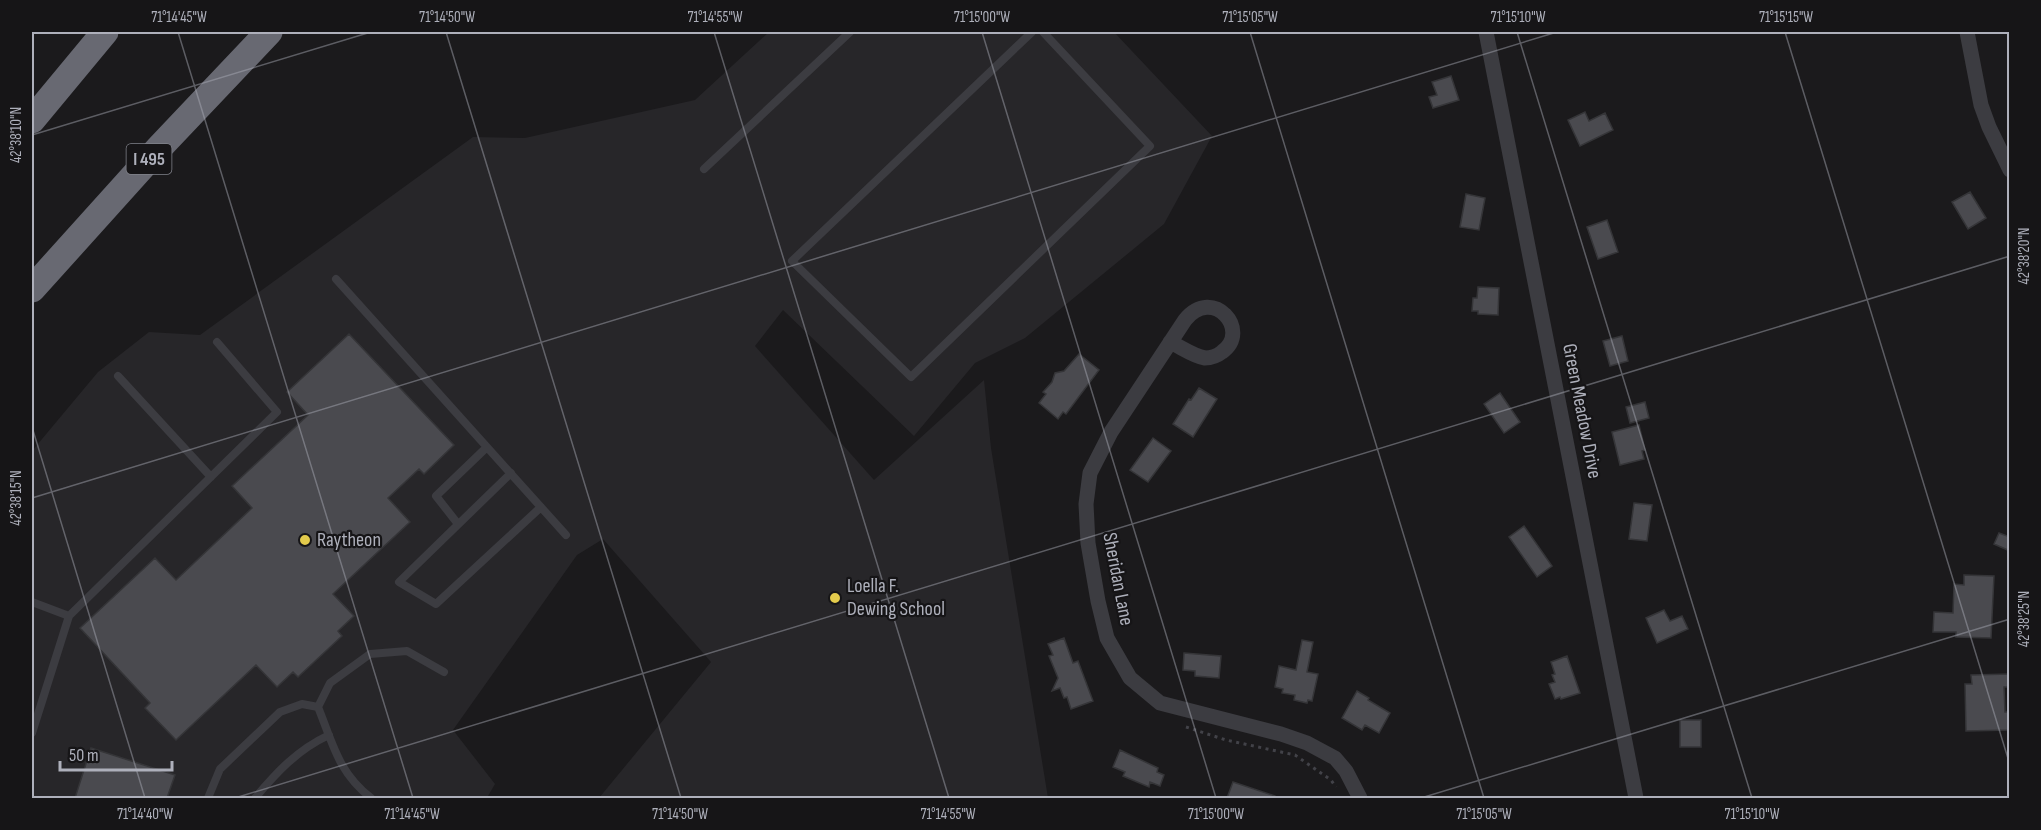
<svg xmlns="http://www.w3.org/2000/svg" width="2041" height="830" font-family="'Sofia Sans Condensed',sans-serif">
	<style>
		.built { fill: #272629 }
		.building { fill: #4a4a4f; stroke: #353538; stroke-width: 1.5 }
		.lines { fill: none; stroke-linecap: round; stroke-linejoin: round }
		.path { stroke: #424248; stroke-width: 3; stroke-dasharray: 3 4.5; stroke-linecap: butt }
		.service { stroke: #3c3c41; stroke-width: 8 }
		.minor { stroke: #3c3c41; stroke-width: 15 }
		.motorway { stroke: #686972; stroke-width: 27 }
		.ticks { fill: none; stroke: #aeb0bb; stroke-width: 1.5; stroke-opacity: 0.45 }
		.poi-dot { fill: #e3cb4c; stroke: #161517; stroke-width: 2 }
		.labels { text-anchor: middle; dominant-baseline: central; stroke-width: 4.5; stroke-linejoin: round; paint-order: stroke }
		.shield { fill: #161517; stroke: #80828a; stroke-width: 1.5 }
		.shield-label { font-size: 18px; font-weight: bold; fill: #aeb0bb }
		.street-label { font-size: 20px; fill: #aeb0bb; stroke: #161517 }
		.poi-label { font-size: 20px; fill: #aeb0bb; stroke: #161517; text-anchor: start }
		.neatline { fill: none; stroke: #aeb0bb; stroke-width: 2 }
		.ticks-label { font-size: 15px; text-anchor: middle; fill: #aeb0bb }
	</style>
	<rect width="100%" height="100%" fill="#1b1a1c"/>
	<path class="built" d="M769,32H1114L1212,136L1164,224L1025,338L975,363L914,436L783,310L755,346L874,480L984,380L991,448L1048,798H599L711,662L603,539L577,555L453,730L495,784L488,796V798H32V451L98,372L149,332L200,335L473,137L525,138L695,100Z"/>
	<path class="building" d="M1451,76L1459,100L1433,108L1429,97L1437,95L1432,82Z
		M1585,112L1589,121L1605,113L1613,130L1580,146L1568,120Z
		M1970,192L1986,218L1968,229L1952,202Z
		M1466,194L1485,198L1479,230L1460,227Z
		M1607,220L1618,252L1598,259L1587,227Z
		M1478,287L1499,288L1498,315L1478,314V311H1472L1473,298H1477Z
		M349,334L454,445L424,474L419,469L388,498L410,522L333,594L354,616L338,631L342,636L298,677L293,672L277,687L256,665L176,740L145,708L150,703L80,628L155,558L176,580L252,508L232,486L308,415L287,392Z
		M1622,336L1628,361L1610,366L1603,341Z
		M1079,354L1099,370L1066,414L1063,412L1058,419L1039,403L1046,394L1043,392L1052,382L1055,373L1064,371Z
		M1199,388L1217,399L1193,437L1173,424L1189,399L1191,400Z
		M1500,393L1520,422L1504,433L1484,404Z
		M1645,402L1649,418L1630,423L1626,407Z
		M1639,425L1645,450L1642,451L1644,459L1620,465L1612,432Z
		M1153,438L1171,451L1148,482L1130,470Z
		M1634,503L1652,505L1647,541L1629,539Z
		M1524,526L1552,566L1537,577L1509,537Z
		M1999,533L2010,537V551L1994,544Z
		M1964,575L1994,576L1991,638L1956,637V632H1933L1934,612L1953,613L1954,584L1964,585Z
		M1664,610L1670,621L1682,616L1688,629L1657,643L1646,618Z
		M1064,638L1073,663L1078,661L1093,701L1071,709L1067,697L1064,698L1060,688L1052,691L1058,678L1049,656L1053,655L1048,644Z
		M1302,640L1313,642L1307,672L1318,674L1312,701L1308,700L1307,703L1294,700L1295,695L1282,693L1283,689L1275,687L1279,666L1296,670Z
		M1184,653L1221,656L1219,678L1195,676V671L1183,670Z
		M1567,656L1580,693L1561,699L1560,697L1555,699L1549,684L1555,682L1552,675L1555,674L1551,662Z
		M2010,674V687H2004L2005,712H2010V730L1966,731L1965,684H1972L1971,675Z
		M1357,691L1369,698L1368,700L1390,713L1379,733L1365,725L1362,730L1342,718Z
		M1680,720H1701V747H1680Z
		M91,748L175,775L167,798H75Z
		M1120,750L1158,768L1157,772L1164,775L1160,786L1150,782L1149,787L1123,776L1125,772L1113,767Z
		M1233,782L1275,796V798H1227Z"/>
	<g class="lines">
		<path class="path" d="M1186,727L1226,740L1295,755L1331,780L1336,787"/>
		<path class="service" d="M1032,32L792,261L911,377L1150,146L1043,32
			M704,169L850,32
			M336,279L566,535
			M118,376L211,477
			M511,473L399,582L436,604L541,507
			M458,524L436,496L487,447
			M32,602L69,616
			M32,733L69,616L277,412L217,342
			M208,798L220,769L280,712L302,704L318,707
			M255,798C277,772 297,750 329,735
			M371,798C338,772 333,744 318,707L330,683L370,654L407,651L444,672"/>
		<path class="minor" d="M1486,32L1636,798
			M1967,32L1981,105L1989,127L2010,170
			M1170,342C1181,347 1193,356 1205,358C1211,358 1217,356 1222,352C1252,331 1213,285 1185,320L1111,432L1090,473L1086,504L1088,543L1098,601L1107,638L1130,678L1160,703L1281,734L1307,743L1335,758L1346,771L1360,798"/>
		<path class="motorway" d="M32,120L105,32
			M32,289L159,148L269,32"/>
	</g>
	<path class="ticks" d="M178,32L413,798M446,32L681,798M714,32L949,798M982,32L1216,798M1250,32L1484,798M1517,32L1752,798M1785,32L2010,765M32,135L371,32M32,427L145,798M32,498L1557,32M235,798L2010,256M1421,798L2010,619"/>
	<g class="poi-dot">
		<circle cx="305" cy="540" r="6"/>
		<circle cx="835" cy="598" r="6"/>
	</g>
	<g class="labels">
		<rect class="shield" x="126.5" y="144" width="45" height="30" rx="4.5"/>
		<g class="shield-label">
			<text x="149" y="159">I 495</text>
		</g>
		<g class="street-label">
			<text transform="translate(1582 411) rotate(79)">Green Meadow Drive</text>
			<text transform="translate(1118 579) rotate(79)">Sheridan Lane</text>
		</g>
		<g class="poi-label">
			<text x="317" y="540">Raytheon</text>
			<text x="847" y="586">Loella F.<tspan x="847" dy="23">Dewing School</tspan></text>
		</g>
	</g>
	<rect width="2041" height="830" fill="none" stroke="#161517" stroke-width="66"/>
	<path d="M60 761v9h112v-9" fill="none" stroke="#aeb0bb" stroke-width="3"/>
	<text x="69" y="761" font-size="18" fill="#aeb0bb" stroke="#161517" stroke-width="4.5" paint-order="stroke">50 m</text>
	<rect x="33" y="33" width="1975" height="764" class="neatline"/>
	<g class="ticks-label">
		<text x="179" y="22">71°14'45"W</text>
		<text x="447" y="22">71°14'50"W</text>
		<text x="715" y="22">71°14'55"W</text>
		<text x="982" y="22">71°15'00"W</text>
		<text x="1250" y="22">71°15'05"W</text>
		<text x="1518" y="22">71°15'10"W</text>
		<text x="1786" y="22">71°15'15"W</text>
		<text transform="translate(16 135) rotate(-90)" y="5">42°38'10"N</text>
		<text transform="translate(2024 256) rotate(-90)" y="5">42°38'20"N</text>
		<text transform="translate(16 498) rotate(-90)" y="5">42°38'15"N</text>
		<text transform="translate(2024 619) rotate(-90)" y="5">42°38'25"N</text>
		<text x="145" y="819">71°14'40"W</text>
		<text x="412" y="819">71°14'45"W</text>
		<text x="680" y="819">71°14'50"W</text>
		<text x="948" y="819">71°14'55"W</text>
		<text x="1216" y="819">71°15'00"W</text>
		<text x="1484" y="819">71°15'05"W</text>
		<text x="1752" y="819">71°15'10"W</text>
	</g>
</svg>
